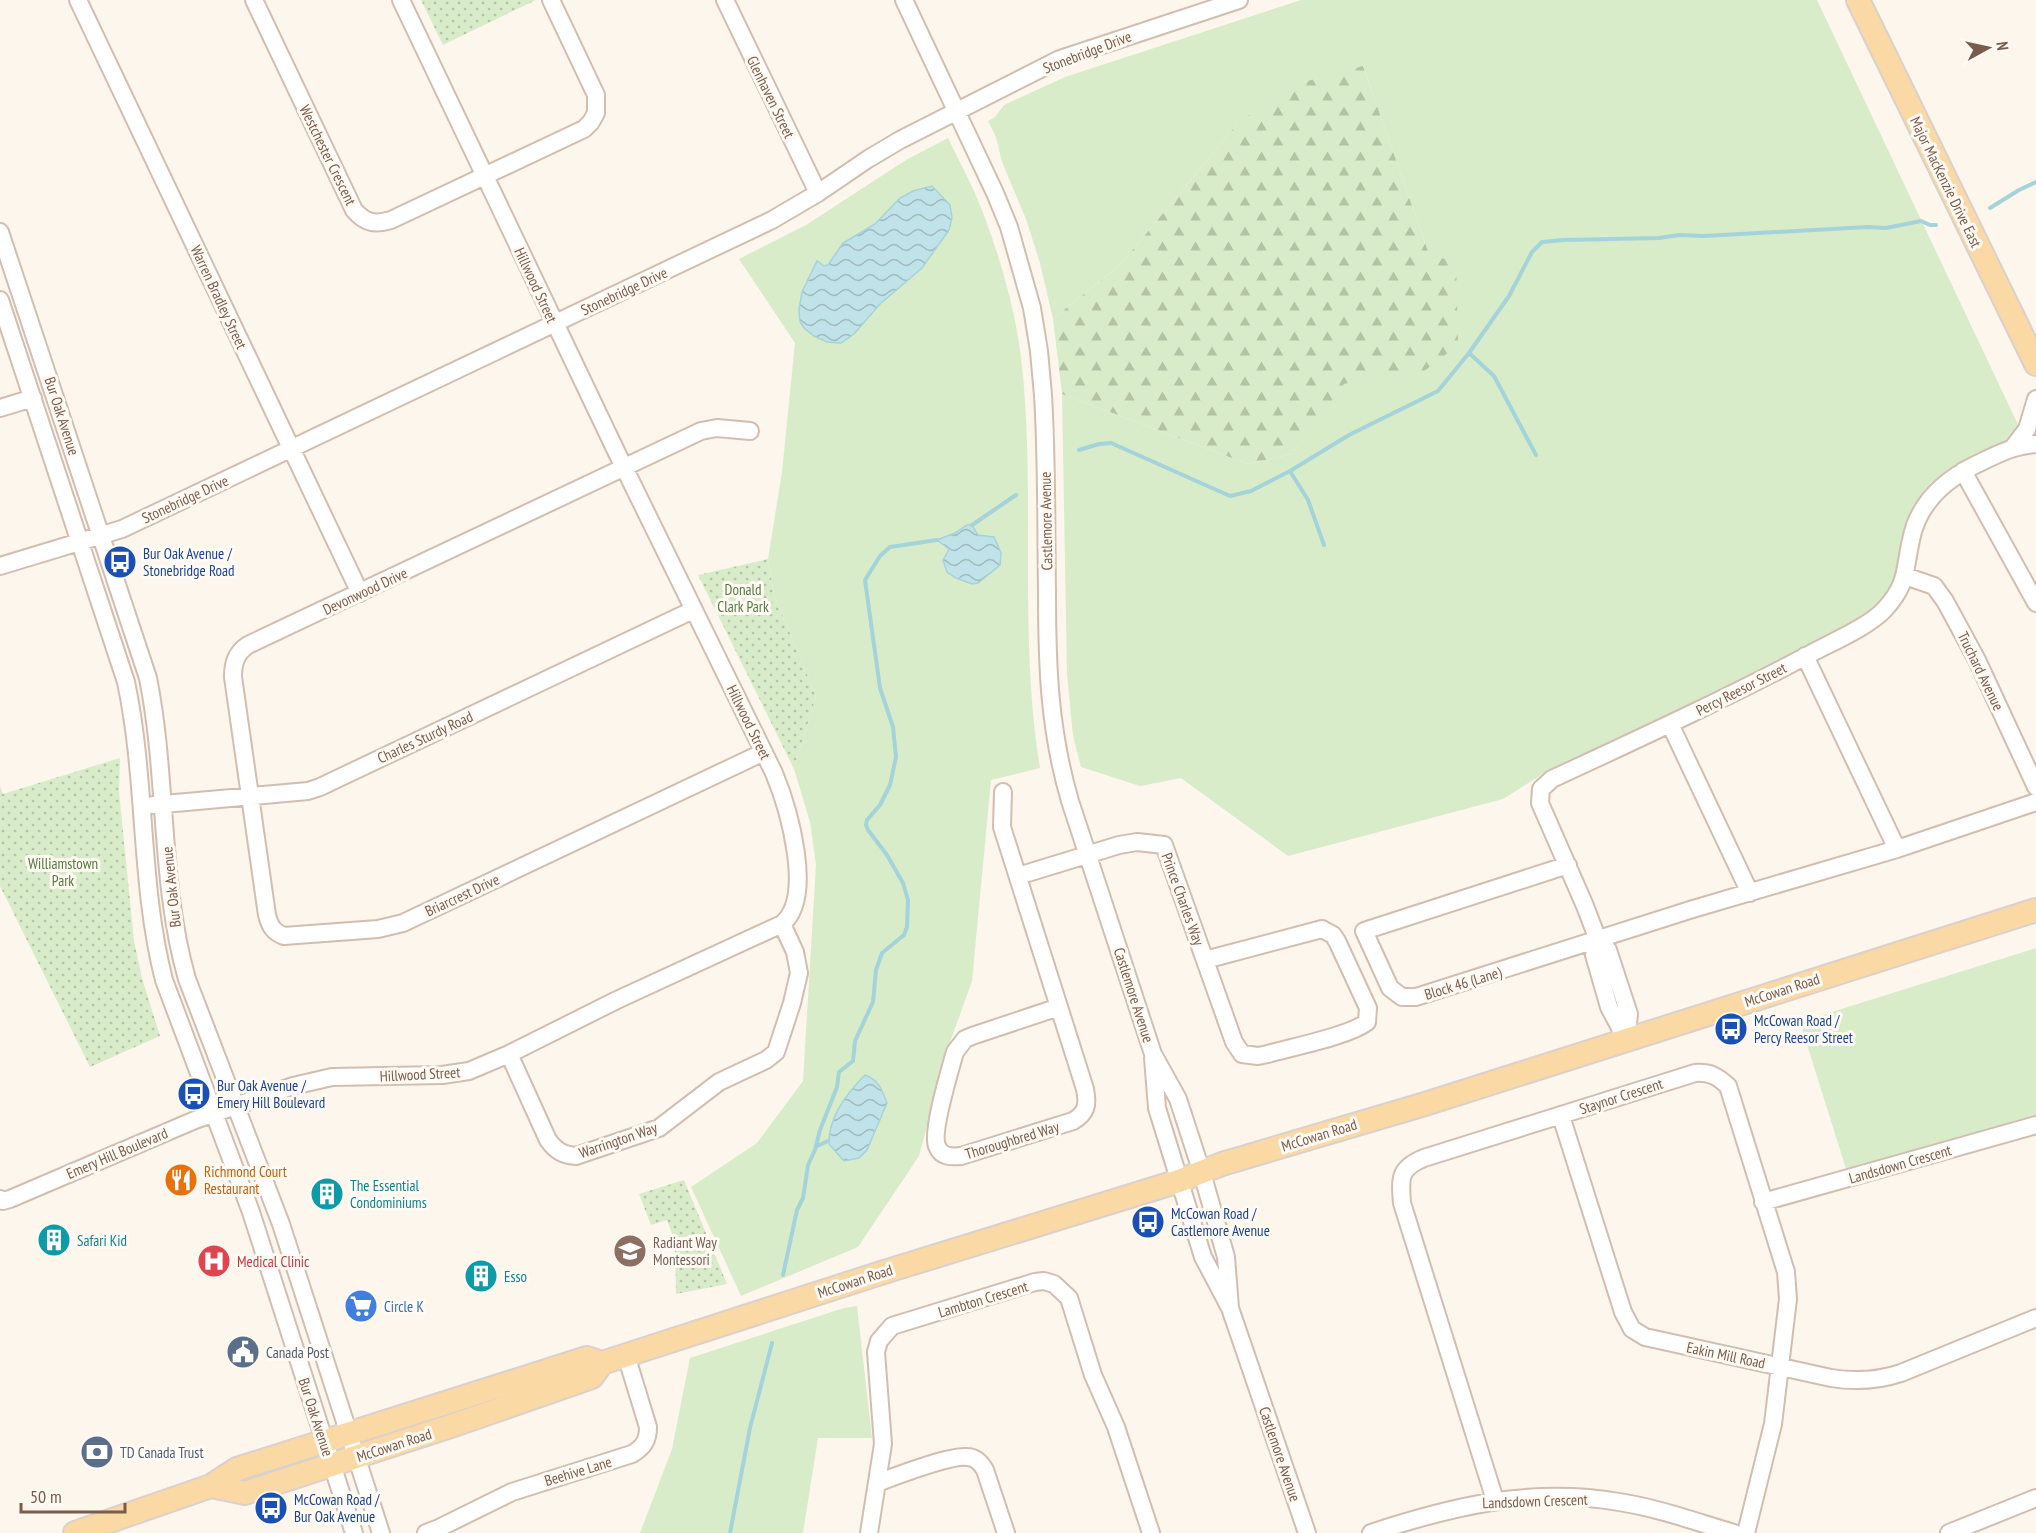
<svg xmlns="http://www.w3.org/2000/svg" width="2036" height="1533" font-family="'PT Sans Narrow',sans-serif">
	<style>
		.green { fill: #d8ecc9 }
		.forest { fill: url(#forest-firs) }
		.park { fill: url(#park-dots) }
		.water { fill: url(#water-waves); stroke: #a5d3da; stroke-width: 1.5 }
		.lines { fill: none; stroke-linecap: round; stroke-linejoin: round }
		.stream { stroke: #a5d3da; stroke-width: 4 }
		.minor-casing { stroke: #d1beb0; stroke-width: 20 }
		.major-casing { stroke: #dad1cd; stroke-width: 26 }
		.minor { stroke: #fff; stroke-width: 16 }
		.major { stroke: #fbd9a5; stroke-width: 22 }
		.labels { text-anchor: middle; dominant-baseline: central; stroke-width: 6; stroke-linejoin: round; paint-order: stroke }
		.street-label { font-size: 15px; fill: #7a5c4d; stroke: #fffaf3 }
		.transit-label { font-size: 15px; fill: #164399; stroke: #fffaf3; text-anchor: start }
		.park-label { font-size: 15px; fill: #537a41; stroke: #fffaf3 }
		.food-label { font-size: 15px; fill: #c56008; stroke: #fffaf3; text-anchor: start }
		.culture-label { font-size: 15px; fill: #0d838f; stroke: #fffaf3; text-anchor: start }
		.education-label { font-size: 15px; fill: #785e54; stroke: #fffaf3; text-anchor: start }
		.health-label { font-size: 15px; fill: #be3a42; stroke: #fffaf3; text-anchor: start }
		.shop-label { font-size: 15px; fill: #366cbe; stroke: #fffaf3; text-anchor: start }
		.service-label { font-size: 15px; fill: #4e5e75; stroke: #fffaf3; text-anchor: start }
	</style>
	<defs>
		<pattern id="forest-firs" width="22" height="20" patternUnits="userSpaceOnUse" patternTransform="scale(1.5)"><rect width="22" height="20" fill="#d8ecc9"/><path d="M5 1l3.5 6h-7zM16 11l3.5 6h-7z" fill="#b4c2a5"/></pattern>
		<pattern id="park-dots" width="8" height="8" patternUnits="userSpaceOnUse" patternTransform="scale(1.5)"><rect width="8" height="8" fill="#d8ecc9"/><path d="M2 2h.1M6 6h.1" fill="none" stroke="#b4c2a5" stroke-width="1.8" stroke-linecap="round"/></pattern>
		<pattern id="water-waves" width="16" height="10" patternUnits="userSpaceOnUse" patternTransform="scale(1.5)"><rect width="16" height="10" fill="#bfe3e8"/><path d="M0 5q4-4 8 0t8 0" fill="none" stroke="#a0bbbe"/></pattern>
	</defs>
	<rect width="100%" height="100%" fill="#fdf6ec"/>
	<path class="green" d="M1301,0H1817L2021,431C1989,455 1945,460 1921,495C1889,543 1916,583 1859,618L1742,679L1549,770L1503,799L1288,856L1181,778L1140,786L1081,767L1073,736L1067,674L1062,394L1248,464L1292,454L1343,384L1392,372H1423L1430,257L1363,66L1237,124L1121,264L1053,319L1040,263L1026,219L1002,162L996,137L988,121L995,117L1004,105L1065,77Z
		M948,138C961,165 976,192 986,221C1003,267 1017,317 1022,366C1036,499 1018,635 1040,768L991,780L972,981L948,1048L919,1156L858,1247L741,1296L691,1187L757,1143L803,1081L816,865L810,822L794,769L816,696L774,595L768,559L782,472L795,343L739,259L806,225L906,160Z
		M2036,948V1116L1846,1169L1800,1022Z
		M857,1306L872,1438H818L803,1533H640L672,1449L690,1358L844,1308Z"/>
	<path class="forest" d="M1363,66L1430,257L1456,260L1458,345L1423,372L1392,373L1344,384L1292,454L1248,464L1062,394L1053,319L1121,264L1237,124L1289,86Z"/>
	<path class="park" d="M421,0H536L443,45Z
		M768,559L774,595L816,696L794,769L698,575Z
		M120,758L119,792L134,941L142,978L160,1036L90,1067L0,886V786L3,794Z
		M684,1180L727,1284L676,1294L675,1242L667,1220L651,1225L639,1194Z"/>
	<path class="water" d="M932,186L950,205L952,218L949,230L922,268L880,304L854,334L841,343L827,342L814,336L804,328L800,322L799,309L802,292L817,261L824,266L828,265L843,243L875,224L900,198L913,191Z
		M967,525H972L978,535L994,537L1001,553L1000,565L978,583L972,584L956,578L947,572L943,560L949,549L937,540L955,533Z
		M865,1075C879,1080 882,1090 887,1103L867,1150L859,1158L844,1161L829,1144C828,1118 848,1092 865,1075Z"/>
	<g class="lines">
		<path class="stream" d="M1990,208L2019,190L2036,182
			M1469,353L1494,376L1536,455
			M1079,450L1099,444L1111,443L1230,496L1251,491L1290,471L1349,435L1438,391L1469,353L1509,296L1532,252L1542,242L1564,240L1659,238L1679,235L1704,236L1868,227L1886,228L1921,221L1930,225H1936
			M1290,471L1308,500L1324,545
			M972,525L1016,495
			M817,1146L828,1141
			M783,1275L797,1210L803,1198L808,1165L815,1150L820,1130L837,1087L839,1072L853,1061L855,1041L873,1002L876,970L882,953L904,935L907,927L908,900L903,883L887,855L868,830L866,825L867,820L880,805L890,785L896,757L893,727L880,688L865,580L880,556L890,547L937,540
			M730,1533L750,1428L772,1343"/>
		<g class="minor-casing">
			<path id="minor" d="M78,0L360,593
				M254,0L354,210C365,223 375,225 391,220L584,129L591,122L596,113V95L551,0
				M725,0L818,193
				M904,0L995,193L1009,227L1032,308L1039,351L1043,395C1047,460 1046,526 1047,592C1047,666 1049,729 1070,801L1153,1054L1178,1099L1202,1173L1226,1257L1230,1308
				M0,232L148,678C168,778 159,881 187,979L281,1224L381,1533
				M0,300L126,682C147,781 139,883 164,980L251,1212L354,1533
				M0,408L33,398
				M750,431L717,428L701,431L248,645C236,653 233,663 233,677L267,915C270,926 273,932 284,936L378,929L403,923L764,752
				M2014,446L2027,429L2036,399
				M1963,471L2036,603
				M0,566L122,529L772,220L818,193L868,159L900,140L1060,59L1239,0
				M1905,576L1934,586L1945,601L1977,660L2036,787
				M1805,656L1897,849
				M1670,724L1750,893
				M1003,792L1002,827L1085,1089C1088,1104 1087,1113 1073,1121L961,1156C951,1157 941,1157 937,1146C931,1132 950,1070 955,1052L965,1039L972,1036L1059,1007
				M153,805L308,791L320,787L693,610
				M1568,865L1364,931L1390,988L1402,997H1416L1693,909L1897,849L2036,802
				M1018,876L1119,845L1137,842L1164,845L1234,1042L1242,1054L1258,1056L1268,1054C1292,1047 1349,1036 1367,1022L1368,1008L1337,941L1333,935L1322,929L1205,960
				M1598,940L1594,955L1609,1007L1626,1039
				M1626,1039L1629,1014L1608,950L1598,940L1585,906L1540,803L1541,789L1552,779C1638,739 1725,699 1810,654C1830,643 1868,627 1884,610C1908,584 1904,571 1911,540C1918,503 1944,480 1977,464C1996,455 2014,445 2036,444
				M509,1054L548,1140C556,1151 563,1155 576,1156L659,1128L719,1082L766,1060L776,1052L792,1003L799,973L795,952L782,924
				M1153,1058L1157,1108L1203,1257L1230,1308L1307,1533
				M1561,1116L1623,1312L1632,1329L1645,1337L1831,1378C1856,1382 1877,1381 1901,1373L2036,1318
				M0,1199L3,1201L10,1199L195,1120L293,1086L332,1077L442,1075L469,1071L509,1054L617,1000L782,924C815,897 788,807 774,773L617,453L401,0
				M1763,1202L2036,1125
				M877,1483C896,1476 950,1455 967,1457C976,1457 981,1463 985,1470L1006,1533
				M1495,1500L1402,1203C1400,1178 1399,1168 1424,1158L1695,1073C1710,1072 1717,1076 1728,1086L1786,1272L1788,1299L1773,1424L1746,1533
				M426,1533L439,1528L512,1492L632,1454C644,1447 648,1440 648,1427L626,1355
				M869,1533L883,1444L876,1352L879,1341L892,1326L1035,1282L1044,1281L1054,1284L1069,1298L1093,1375L1116,1427L1151,1533
				M1371,1533C1453,1506 1532,1487 1619,1502C1658,1508 1696,1522 1734,1533
				M1949,1533L2036,1498"/>
		</g>
		<g class="major-casing">
			<path id="major" d="M1858,0L2036,364
				M211,1486L245,1493L454,1425L592,1377L602,1363L884,1272L1179,1181L1222,1164L1425,1104L2036,910
				M75,1533L211,1486L237,1469L587,1358L602,1363"/>
		</g>
		<use href="#minor" class="minor"/>
		<use href="#major" class="major"/>
	</g>
	<defs>
		<g id="bus-disc" transform="scale(1.725)"><circle r="9.5" fill="#1a4fb4" stroke="#fffaf3"/><path d="M-5-6H5V4H4V6H2V4H-2V6H-4V4H-5ZM-3.5-4V0h7V-4ZM-3.5 1.2v1.5H-2V1.2ZM2 1.2v1.5H3.5V1.2Z" fill="#fff"/></g>
		<g id="restaurant-disc" transform="scale(1.725)"><circle r="9.5" fill="#e8710a" stroke="#fffaf3"/><path d="M-5-6h1v4h1v-4h1v4h1v-4h1v5L-1.5 .5V6h-2V.5L-5-1ZM5-6V6H3V1.5H1.5Q1.5-4 5-6Z" fill="#fff"/></g>
		<g id="building-disc" transform="scale(1.725)"><circle r="9.5" fill="#0f9aa8" stroke="#fffaf3"/><path d="M-4-6H4V6H1V3H-1V6H-4ZM-2.5-4.3h1.7v1.8h-1.7ZM.8-4.3h1.7v1.8H.8ZM-2.5-1h1.7V.8h-1.7ZM.8-1h1.7V.8H.8Z" fill="#fff"/></g>
		<g id="school-disc" transform="scale(1.725)"><circle r="9.5" fill="#8d6e63" stroke="#fffaf3"/><path d="M0-5L7-2L0 1L-7-2ZM-4 1L0 2.5L4 1V4Q0 6-4 4Z" fill="#fff"/></g>
		<g id="hospital-disc" transform="scale(1.725)"><circle r="9.5" fill="#e0444e" stroke="#fffaf3"/><path d="M-5-5h3v3.5h4V-5h3V5h-3V1.5h-4V5h-3Z" fill="#fff"/></g>
		<g id="supermarket-disc" transform="scale(1.725)"><circle r="9.5" fill="#3f7fe0" stroke="#fffaf3"/><path d="M-6-5.5h2.5l.6 2H6L4.5 2H-2.5L-4.4-4H-6ZM-1.5 3.2a1.3 1.3 0 1 0 .1 0ZM3 3.2a1.3 1.3 0 1 0 .1 0Z" fill="#fff"/></g>
		<g id="civic-disc" transform="scale(1.725)"><circle r="9.5" fill="#5c6f8a" stroke="#fffaf3"/><path d="M-.6-6.5H3V-4.5H.6V-3L4-1V1h2V6H-6V1h2V-1L-.6-3ZM-1.2 2.5V6h2.4V2.5Z" fill="#fff"/></g>
		<g id="bank-disc" transform="scale(1.725)"><circle r="9.5" fill="#5c6f8a" stroke="#fffaf3"/><path d="M-6-4H6V4H-6ZM0-2.3a2.3 2.3 0 1 0 0 4.6a2.3 2.3 0 1 0 0-4.6Z" fill="#fff"/></g>
	</defs>
	<g fill-rule="evenodd">
		<use href="#bus-disc" x="120" y="562"/>
		<use href="#bus-disc" x="1731" y="1029"/>
		<use href="#bus-disc" x="194" y="1094"/>
		<use href="#restaurant-disc" x="181" y="1180"/>
		<use href="#building-disc" x="327" y="1194"/>
		<use href="#bus-disc" x="1148" y="1222"/>
		<use href="#building-disc" x="54" y="1240"/>
		<use href="#school-disc" x="630" y="1251"/>
		<use href="#hospital-disc" x="214" y="1261"/>
		<use href="#building-disc" x="481" y="1276"/>
		<use href="#supermarket-disc" x="361" y="1306"/>
		<use href="#civic-disc" x="243" y="1352"/>
		<use href="#bank-disc" x="97" y="1452"/>
		<use href="#bus-disc" x="271" y="1508"/>
	</g>
	<g class="labels">
		<g class="street-label">
			<text transform="translate(1087 52) rotate(-21)">Stonebridge Drive</text>
			<text transform="translate(771 97) rotate(64)">Glenhaven Street</text>
			<text transform="translate(328 155) rotate(64)">Westchester Crescent</text>
			<text transform="translate(1946 182) rotate(64)">Major MacKenzie Drive East</text>
			<text transform="translate(536 285) rotate(65)">Hillwood Street</text>
			<text transform="translate(624 291) rotate(-25)">Stonebridge Drive</text>
			<text transform="translate(219 297) rotate(65)">Warren Bradley Street</text>
			<text transform="translate(62 416) rotate(72)">Bur Oak Avenue</text>
			<text transform="translate(185 499) rotate(-25)">Stonebridge Drive</text>
			<text transform="translate(1046 521) rotate(-91)">Castlemore Avenue</text>
			<text transform="translate(365 591) rotate(-25)">Devonwood Drive</text>
			<text transform="translate(1981 671) rotate(64)">Truchard Avenue</text>
			<text transform="translate(1741 689) rotate(-27)">Percy Reesor Street</text>
			<text transform="translate(749 722) rotate(64)">Hillwood Street</text>
			<text transform="translate(425 737) rotate(-25)">Charles Sturdy Road</text>
			<text transform="translate(171 887) rotate(-96)">Bur Oak Avenue</text>
			<text transform="translate(462 895) rotate(-25)">Briarcrest Drive</text>
			<text transform="translate(1183 899) rotate(70)">Prince Charles Way</text>
			<text transform="translate(1463 983) rotate(-17)">Block 46 (Lane)</text>
			<text transform="translate(1782 990) rotate(-18)">McCowan Road</text>
			<text transform="translate(1134 995) rotate(72)">Castlemore Avenue</text>
			<text transform="translate(420 1074) rotate(-3)">Hillwood Street</text>
			<text transform="translate(1621 1096) rotate(-18)">Staynor Crescent</text>
			<text transform="translate(1319 1135) rotate(-17)">McCowan Road</text>
			<text transform="translate(618 1140) rotate(-19)">Warrington Way</text>
			<text transform="translate(1012 1140) rotate(-17)">Thoroughbred Way</text>
			<text transform="translate(117 1153) rotate(-23)">Emery Hill Boulevard</text>
			<text transform="translate(1900 1164) rotate(-16)">Landsdown Crescent</text>
			<text transform="translate(855 1281) rotate(-18)">McCowan Road</text>
			<text transform="translate(983 1299) rotate(-17)">Lambton Crescent</text>
			<text transform="translate(1726 1355) rotate(12)">Eakin Mill Road</text>
			<text transform="translate(316 1417) rotate(72)">Bur Oak Avenue</text>
			<text transform="translate(394 1445) rotate(-18)">McCowan Road</text>
			<text transform="translate(1280 1454) rotate(71)">Castlemore Avenue</text>
			<text transform="translate(578 1471) rotate(-17)">Beehive Lane</text>
			<text transform="translate(1535 1501) rotate(-2)">Landsdown Crescent</text>
		</g>
		<g class="transit-label">
			<text x="143" y="553">Bur Oak Avenue /<tspan x="143" dy="17">Stonebridge Road</tspan></text>
			<text x="1754" y="1020">McCowan Road /<tspan x="1754" dy="17">Percy Reesor Street</tspan></text>
			<text x="217" y="1085">Bur Oak Avenue /<tspan x="217" dy="17">Emery Hill Boulevard</tspan></text>
			<text x="1171" y="1213">McCowan Road /<tspan x="1171" dy="17">Castlemore Avenue</tspan></text>
			<text x="294" y="1499">McCowan Road /<tspan x="294" dy="17">Bur Oak Avenue</tspan></text>
		</g>
		<g class="park-label">
			<text x="743" y="589">Donald<tspan x="743" dy="17">Clark Park</tspan></text>
			<text x="63" y="863">Williamstown<tspan x="63" dy="17">Park</tspan></text>
		</g>
		<g class="food-label">
			<text x="204" y="1171">Richmond Court<tspan x="204" dy="17">Restaurant</tspan></text>
		</g>
		<g class="culture-label">
			<text x="350" y="1185">The Essential<tspan x="350" dy="17">Condominiums</tspan></text>
			<text x="77" y="1240">Safari Kid</text>
			<text x="504" y="1276">Esso</text>
		</g>
		<g class="education-label">
			<text x="653" y="1242">Radiant Way<tspan x="653" dy="17">Montessori</tspan></text>
		</g>
		<g class="health-label">
			<text x="237" y="1261">Medical Clinic</text>
		</g>
		<g class="shop-label">
			<text x="384" y="1306">Circle K</text>
		</g>
		<g class="service-label">
			<text x="266" y="1352">Canada Post</text>
			<text x="120" y="1452">TD Canada Trust</text>
		</g>
	</g>
	<g transform="translate(1988 48) rotate(82)" stroke="#fffaf3" stroke-width="4.5" paint-order="stroke">
	<path d="M0-4.5L10 22L0 15L-10 22Z" fill="#7a5c4d"/>
	<text y="-9" font-size="16" font-weight="bold" text-anchor="middle" fill="#7a5c4d">N</text>
	</g>
	<path d="M21 1503v9h104v-9" fill="none" stroke="#7a5c4d" stroke-width="3"/>
	<text x="30" y="1503" font-size="18" fill="#7a5c4d" stroke="#fffaf3" stroke-width="4.5" paint-order="stroke">50 m</text>
</svg>
